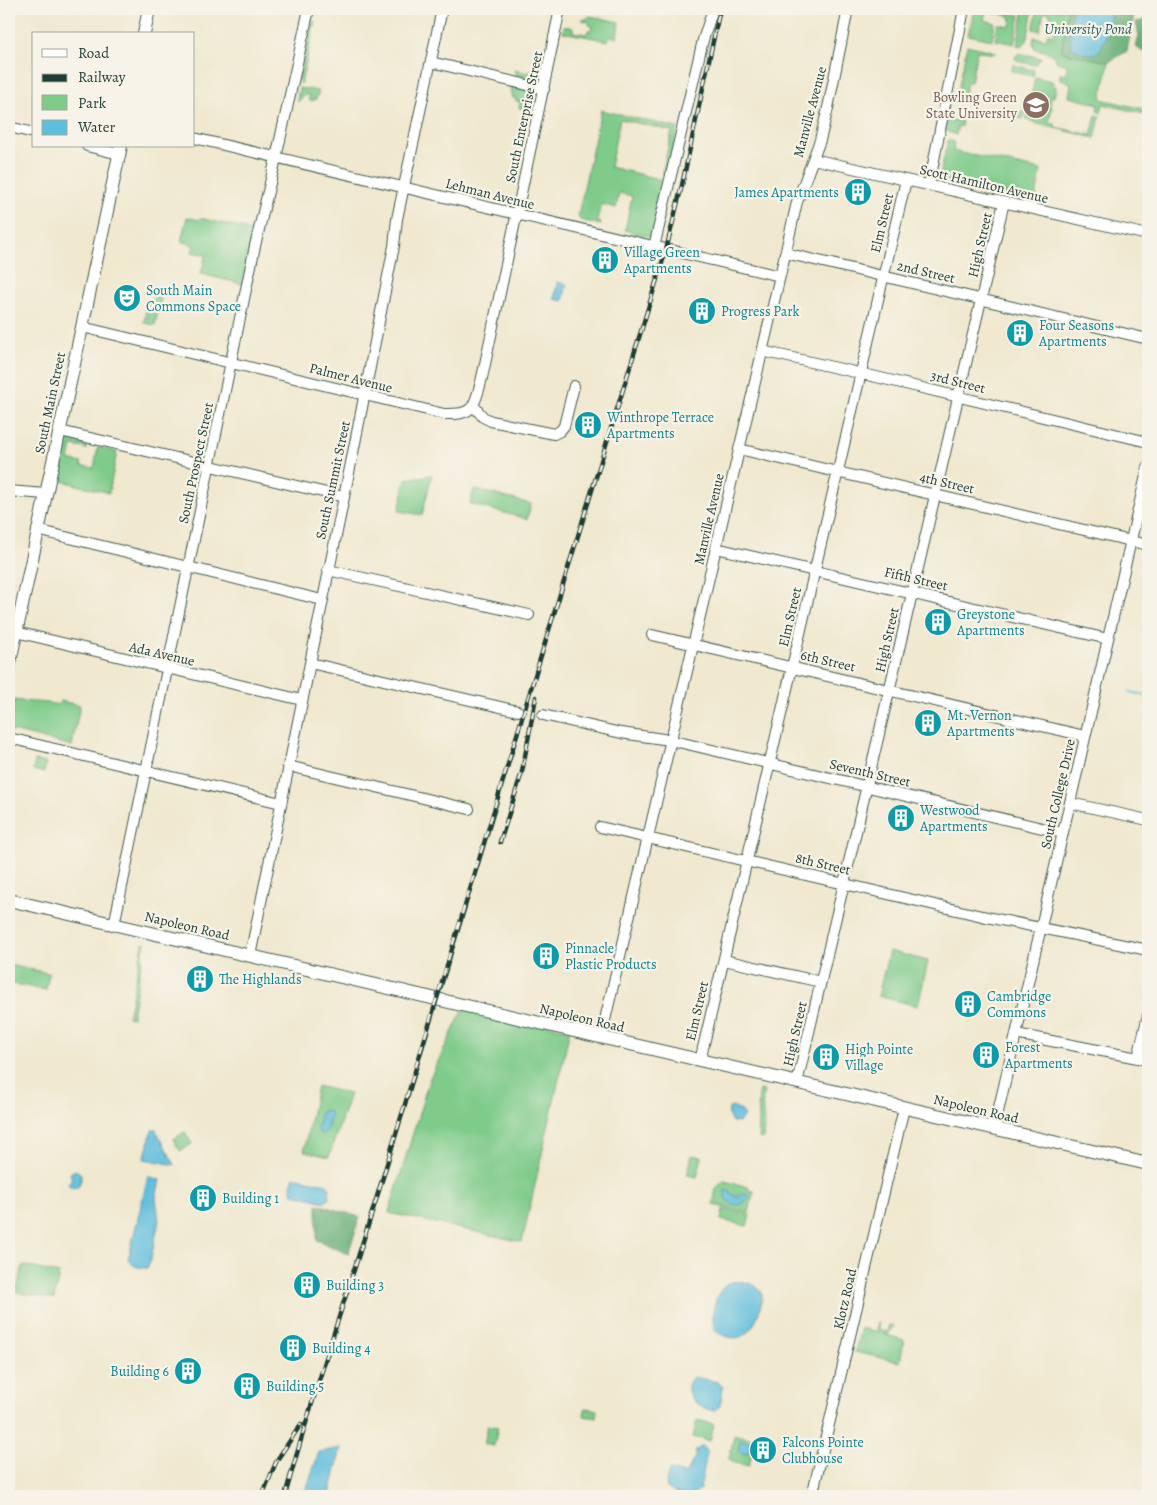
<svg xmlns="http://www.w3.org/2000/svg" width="1157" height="1505" font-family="Alegreya,serif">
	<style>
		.green { fill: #7ecb8a; stroke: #4e845f }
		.forest { fill: #66af76; stroke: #427655 }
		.water { fill: #5fbddd; stroke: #3f7d88 }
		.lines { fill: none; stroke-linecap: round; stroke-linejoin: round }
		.stream { stroke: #5fbddd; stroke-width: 2.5 }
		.minor-casing { stroke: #3e574b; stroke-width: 12 }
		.major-casing { stroke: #3e574b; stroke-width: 14 }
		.minor { stroke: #fff; stroke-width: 10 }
		.major { stroke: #fff; stroke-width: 12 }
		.rail-casing { stroke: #1f3d34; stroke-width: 4.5 }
		.rail { stroke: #f7f3e8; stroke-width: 2.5; stroke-dasharray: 8; stroke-linecap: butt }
		.labels { text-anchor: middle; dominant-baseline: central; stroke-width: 4.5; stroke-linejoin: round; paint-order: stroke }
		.education-label { font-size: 14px; fill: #785e54; stroke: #f7f3e8; text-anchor: end }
		.street-label { font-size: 14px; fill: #1f3d34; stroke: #f7f3e8 }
		.culture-label { font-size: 14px; fill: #0d838f; stroke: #f7f3e8; text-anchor: start }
		.water-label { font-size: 15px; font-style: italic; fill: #2f5d5e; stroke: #f7f3e8 }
	</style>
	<rect width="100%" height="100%" fill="#f7f3e8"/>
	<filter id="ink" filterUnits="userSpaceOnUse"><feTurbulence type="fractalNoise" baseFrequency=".02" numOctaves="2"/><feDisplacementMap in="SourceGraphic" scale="10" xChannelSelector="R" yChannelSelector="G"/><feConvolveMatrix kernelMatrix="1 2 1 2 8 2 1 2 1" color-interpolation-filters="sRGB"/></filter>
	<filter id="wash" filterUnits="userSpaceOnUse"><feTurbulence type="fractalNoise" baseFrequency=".0096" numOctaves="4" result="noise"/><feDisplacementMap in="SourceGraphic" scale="20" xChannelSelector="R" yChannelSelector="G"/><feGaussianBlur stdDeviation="1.12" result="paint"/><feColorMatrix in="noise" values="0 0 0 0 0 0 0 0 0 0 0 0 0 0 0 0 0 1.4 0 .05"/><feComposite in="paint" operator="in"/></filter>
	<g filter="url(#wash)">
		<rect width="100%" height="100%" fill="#f0e8cf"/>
		<path class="green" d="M974,9L997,10V14L986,11L984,20L995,23L992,40L968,35Z
			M1024,9H1033L1027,41L1022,46L1017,45Z
			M1038,9H1068L1061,52L1109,62L1101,99L1148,110V115L1103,104L1101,113L1097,111L1098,104L1069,97L1071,83L1060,80V74L1066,75L1067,65L1057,62C1053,52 1045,51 1035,49L1033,43L1034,37L1046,39L1048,33L1054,35L1055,27L1048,25L1051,14L1044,12L1040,31L1033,29Z
			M1001,11L1020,15L1014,44L995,40L998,24L1010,26L1011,17L1001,14Z
			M590,16L619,22L617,38L610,36L608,41L563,32L564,26L573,28V32L587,34L588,30H591L592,26L589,25L590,22L582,20V19H586Z
			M312,21L315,22L301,84L298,81Z
			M967,45L996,52L993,54L977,51L971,82H967L963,99L961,101H956Z
			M1019,53L1041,58L1035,65L1017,61L1015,57Z
			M1013,65L1034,70L1033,76L1011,71Z
			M532,69L540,70L537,84L514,79L515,70L528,73Z
			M1035,77L1052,81L1056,88L1054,97L1032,92Z
			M513,85L535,91L531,111L519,108L520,102L516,101V99L513,98L511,88Z
			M299,88L319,91L316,99L311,101L309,100V94L303,96L299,101H297Z
			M1031,95L1051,99L1050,106L1052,107L1049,122L1055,124V127L1091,135L1096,115L1100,117L1095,138L1034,123V122L1026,120Z
			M1007,109L1025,112L1023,119L1018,118L1017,120L1005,117Z
			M601,110L678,128L667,175L662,173L672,131L620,119L610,167L663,180L666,184L652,237L625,230L632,196L619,193L616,208L601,204L597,221L601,223V225L580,220L578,215Z
			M946,120L962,121L961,127L958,126L956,135L944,130Z
			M948,140L954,142L953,151L1041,170L1035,201L939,179Z
			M187,217L199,220L200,218L254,231L242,284L201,274L206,255L192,252L194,245L181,241Z
			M157,296L161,299L155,325L144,323L146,310L154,297Z
			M67,440L87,445L86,450L85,448L72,446L69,460L82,463L81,466L94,468L98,447L117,452L109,493L58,480Z
			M432,475L422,515L399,511L406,479Z
			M474,489L531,504L527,519L470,504Z
			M15,700C30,703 43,701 58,705L60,701L80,705L72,746L9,730Z
			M35,761L46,763L44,773L33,770Z
			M145,942L132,1017L129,1018L128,1017L143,943Z
			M889,951L928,961L918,1006L878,996Z
			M9,965L49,973L46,990L9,983Z
			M465,1006L570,1030L522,1242L389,1213L429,1080Z
			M317,1086L350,1094L329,1157L304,1151Z
			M760,1090L764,1091C760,1107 766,1122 763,1138L760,1139L758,1136C761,1120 756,1106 760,1090Z
			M185,1132L192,1144L180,1151L173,1139Z
			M692,1155L702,1157L697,1177L687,1175Z
			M724,1181L749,1187L748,1190L754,1191L749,1213L713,1205L716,1188Z
			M723,1209L750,1215L747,1226L721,1220Z
			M23,1265L59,1274L54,1299L16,1292Z
			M877,1323H879L878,1330L887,1332L889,1325L894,1326L888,1333L884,1334L904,1340L900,1362L855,1352L861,1328L876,1332Z
			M587,1408L597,1410L596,1418L584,1416L585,1409Z
			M697,1420L714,1424L710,1441L693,1437Z
			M488,1425L498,1427L494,1446L484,1444Z
			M737,1435L759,1440H755L749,1466L731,1462L729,1459L734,1436Z"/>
		<path class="forest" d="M1068,9H1073L1069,29L1084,53L1096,54C1106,43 1112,23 1110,9H1135L1127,51L1109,62L1061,52Z
			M1148,20V47L1145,48L1143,52L1136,47L1139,36L1136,22Z
			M317,1204L360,1217L348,1254L317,1240Z"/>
		<path class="water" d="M1073,9H1110C1112,23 1106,43 1096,54L1084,53L1071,47L1069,29Z
			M557,282L567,284L563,301L554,299Z
			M732,1107L742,1111L744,1115L739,1123L732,1122L728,1115L729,1108Z
			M325,1110L329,1111L331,1115L327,1131L322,1134L319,1132L317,1128L321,1112Z
			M152,1130H156L175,1165L144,1159Z
			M76,1170L81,1174V1180L78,1187L72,1188L68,1184L72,1178L70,1175L71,1172Z
			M148,1176L160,1180L156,1198L159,1221L151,1259L147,1268C138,1268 133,1267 128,1259Z
			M294,1177L327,1184L330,1188L329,1197L325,1202L293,1194L291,1184Z
			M725,1190L730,1191V1194L741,1196L743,1194L749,1195V1199L740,1205H733L725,1198Z
			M732,1282C743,1281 751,1282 760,1289C764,1296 761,1304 759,1312C752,1335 739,1346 715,1331C709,1317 715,1287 732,1282Z
			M694,1377L718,1382L723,1387L720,1406L716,1410C701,1413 676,1390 694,1377Z
			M740,1440L752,1442L747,1454L738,1452Z
			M703,1446L707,1453L700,1489C691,1501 678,1495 667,1488C665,1482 667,1475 670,1470L685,1474L695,1457L696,1450Z
			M341,1448L330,1495L333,1496H304L319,1452Z"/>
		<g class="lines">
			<path class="stream" d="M1130,692L1148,696"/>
		</g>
	</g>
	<g filter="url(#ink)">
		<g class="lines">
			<g class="minor-casing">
				<path id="minor" d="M431,62L544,89
					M9,127L34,133
					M194,138L780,276
					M87,146L119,154
					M813,159L1148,235
					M929,185L964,9
					M654,247L703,40L713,9
					M785,253L1148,339
					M82,327L444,414C452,414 463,415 470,409C479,402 486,357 489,345L560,9
					M762,351L872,376L1148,442
					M473,405L483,417L491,421L554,434L560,431L564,426L574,386
					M60,431L344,497
					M739,449L1148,545
					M9,491L45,494
					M37,530L322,600
					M716,548L1108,639
					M328,570L529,615
					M16,632L302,700
					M652,635L1085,736
					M310,663L518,711
					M543,715L621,733L670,740L708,749L1063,833
					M9,738L281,803
					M288,766L469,809
					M1070,803L1148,820
					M600,827L982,916L1148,950
					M114,925L255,246L276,158L309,9
					M250,956L351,463L394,246L397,219L442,9
					M724,960L821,982
					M1016,1034L1148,1060
					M601,1037L787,246L797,202L820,140L828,108L848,9
					M1138,1058L1148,1015
					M700,1061L906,180
					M797,1083L1004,202
					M994,1129L1148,467
					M812,1496L904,1108"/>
			</g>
			<g class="major-casing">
				<path id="major" d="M144,34L149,9
					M9,666L121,146
					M9,900L1148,1164"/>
			</g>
			<use href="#minor" class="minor"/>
			<use href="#major" class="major"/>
			<g class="rail-casing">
				<path id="rail" d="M500,842L522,772L536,697
					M262,1496L277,1460L301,1424
					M285,1496C314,1389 351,1283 383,1177C475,867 571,559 666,250L682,185L720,9"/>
			</g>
			<use href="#rail" class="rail"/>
		</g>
	</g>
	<defs>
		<g id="university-disc" transform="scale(1.4375)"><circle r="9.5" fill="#8d6e63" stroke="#f7f3e8"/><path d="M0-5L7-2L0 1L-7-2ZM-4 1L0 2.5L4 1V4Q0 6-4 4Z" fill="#fff"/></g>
		<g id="building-disc" transform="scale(1.4375)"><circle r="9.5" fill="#0f9aa8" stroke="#f7f3e8"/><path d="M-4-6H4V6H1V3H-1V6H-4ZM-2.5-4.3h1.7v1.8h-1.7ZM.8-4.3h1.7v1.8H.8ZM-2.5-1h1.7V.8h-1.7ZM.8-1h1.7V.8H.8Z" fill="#fff"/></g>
		<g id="theatre-disc" transform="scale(1.4375)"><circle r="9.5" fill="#0f9aa8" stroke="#f7f3e8"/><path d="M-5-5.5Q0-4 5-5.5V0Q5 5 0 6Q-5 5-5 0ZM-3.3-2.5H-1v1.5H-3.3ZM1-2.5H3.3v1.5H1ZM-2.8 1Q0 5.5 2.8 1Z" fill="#fff"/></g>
	</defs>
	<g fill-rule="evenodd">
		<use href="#university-disc" x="1036" y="105"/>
		<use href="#building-disc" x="858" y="192"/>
		<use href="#building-disc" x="605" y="260"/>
		<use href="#theatre-disc" x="127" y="298"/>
		<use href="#building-disc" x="702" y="311"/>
		<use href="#building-disc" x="1020" y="333"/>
		<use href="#building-disc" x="588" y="425"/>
		<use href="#building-disc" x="938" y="622"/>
		<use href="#building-disc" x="928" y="723"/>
		<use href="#building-disc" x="901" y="818"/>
		<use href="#building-disc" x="546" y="956"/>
		<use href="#building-disc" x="200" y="979"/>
		<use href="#building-disc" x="968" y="1004"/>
		<use href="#building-disc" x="986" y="1055"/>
		<use href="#building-disc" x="826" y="1057"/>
		<use href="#building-disc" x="203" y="1198"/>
		<use href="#building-disc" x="307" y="1285"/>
		<use href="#building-disc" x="293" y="1348"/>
		<use href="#building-disc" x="188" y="1371"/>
		<use href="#building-disc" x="247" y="1386"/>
		<use href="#building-disc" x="763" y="1450"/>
	</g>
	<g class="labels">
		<g class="education-label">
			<text x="1017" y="97">Bowling Green<tspan x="1017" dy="16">State University</tspan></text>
		</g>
		<g class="street-label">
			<text transform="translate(810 112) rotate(-75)">Manville Avenue</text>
			<text transform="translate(524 117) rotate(-78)">South Enterprise Street</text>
			<text transform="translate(984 184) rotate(13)">Scott Hamilton Avenue</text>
			<text transform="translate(490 194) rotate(14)">Lehman Avenue</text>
			<text transform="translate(882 223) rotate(-77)">Elm Street</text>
			<text transform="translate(980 245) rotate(-77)">High Street</text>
			<text transform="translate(926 272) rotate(13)">2nd Street</text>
			<text transform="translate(351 378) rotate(14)">Palmer Avenue</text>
			<text transform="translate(958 382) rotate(14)">3rd Street</text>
			<text transform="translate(50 403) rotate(-78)">South Main Street</text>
			<text transform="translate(196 463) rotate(-78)">South Prospect Street</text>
			<text transform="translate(333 480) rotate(-78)">South Summit Street</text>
			<text transform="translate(947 483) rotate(13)">4th Street</text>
			<text transform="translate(709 519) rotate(-77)">Manville Avenue</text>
			<text transform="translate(916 579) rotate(13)">Fifth Street</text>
			<text transform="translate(790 617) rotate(-77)">Elm Street</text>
			<text transform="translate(887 640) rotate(-77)">High Street</text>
			<text transform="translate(162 654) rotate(13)">Ada Avenue</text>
			<text transform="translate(828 661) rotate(13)">6th Street</text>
			<text transform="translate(870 773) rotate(13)">Seventh Street</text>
			<text transform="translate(1058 794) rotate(-77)">South College Drive</text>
			<text transform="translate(823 864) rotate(13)">8th Street</text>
			<text transform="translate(187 926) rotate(13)">Napoleon Road</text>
			<text transform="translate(697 1011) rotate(-77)">Elm Street</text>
			<text transform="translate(582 1018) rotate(13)">Napoleon Road</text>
			<text transform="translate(795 1034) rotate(-77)">High Street</text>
			<text transform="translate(976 1109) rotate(13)">Napoleon Road</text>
			<text transform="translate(845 1299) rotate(-77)">Klotz Road</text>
		</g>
		<g class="culture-label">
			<text x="839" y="192" text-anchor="end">James Apartments</text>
			<text x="624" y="252">Village Green<tspan x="624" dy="16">Apartments</tspan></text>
			<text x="146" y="290">South Main<tspan x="146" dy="16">Commons Space</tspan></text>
			<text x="721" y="311">Progress Park</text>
			<text x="1039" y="325">Four Seasons<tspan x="1039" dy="16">Apartments</tspan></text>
			<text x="607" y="417">Winthrope Terrace<tspan x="607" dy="16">Apartments</tspan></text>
			<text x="957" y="614">Greystone<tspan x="957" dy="16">Apartments</tspan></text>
			<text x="947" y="715">Mt. Vernon<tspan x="947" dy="16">Apartments</tspan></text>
			<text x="920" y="810">Westwood<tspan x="920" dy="16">Apartments</tspan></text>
			<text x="565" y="948">Pinnacle<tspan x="565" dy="16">Plastic Products</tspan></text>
			<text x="219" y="979">The Highlands</text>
			<text x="987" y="996">Cambridge<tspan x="987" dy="16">Commons</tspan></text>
			<text x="1005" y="1047">Forest<tspan x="1005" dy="16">Apartments</tspan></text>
			<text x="845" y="1049">High Pointe<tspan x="845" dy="16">Village</tspan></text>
			<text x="222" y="1198">Building 1</text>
			<text x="326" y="1285">Building 3</text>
			<text x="312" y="1348">Building 4</text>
			<text x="169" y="1371" text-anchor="end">Building 6</text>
			<text x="266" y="1386">Building 5</text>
			<text x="782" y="1442">Falcons Pointe<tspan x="782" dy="16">Clubhouse</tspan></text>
		</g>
		<g class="water-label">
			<text x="1088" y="29">University Pond</text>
		</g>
	</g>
	<rect width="1157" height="1505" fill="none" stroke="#f7f3e8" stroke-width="30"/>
	<rect x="32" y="32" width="162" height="115" fill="#f7f3e8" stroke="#a1aaa0"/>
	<rect x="42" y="49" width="25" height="8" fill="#ffffff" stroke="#a1aaa0"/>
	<text x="78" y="58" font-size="15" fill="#1f3d34">Road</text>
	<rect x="42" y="74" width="25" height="8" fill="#1f3d34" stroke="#a1aaa0"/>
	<text x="78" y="82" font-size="15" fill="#1f3d34">Railway</text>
	<rect x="42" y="95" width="25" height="15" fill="#7ecb8a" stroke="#a1aaa0"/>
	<text x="78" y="108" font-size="15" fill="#1f3d34">Park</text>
	<rect x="42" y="120" width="25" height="15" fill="#5fbddd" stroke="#a1aaa0"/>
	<text x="78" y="132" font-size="15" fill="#1f3d34">Water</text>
</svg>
